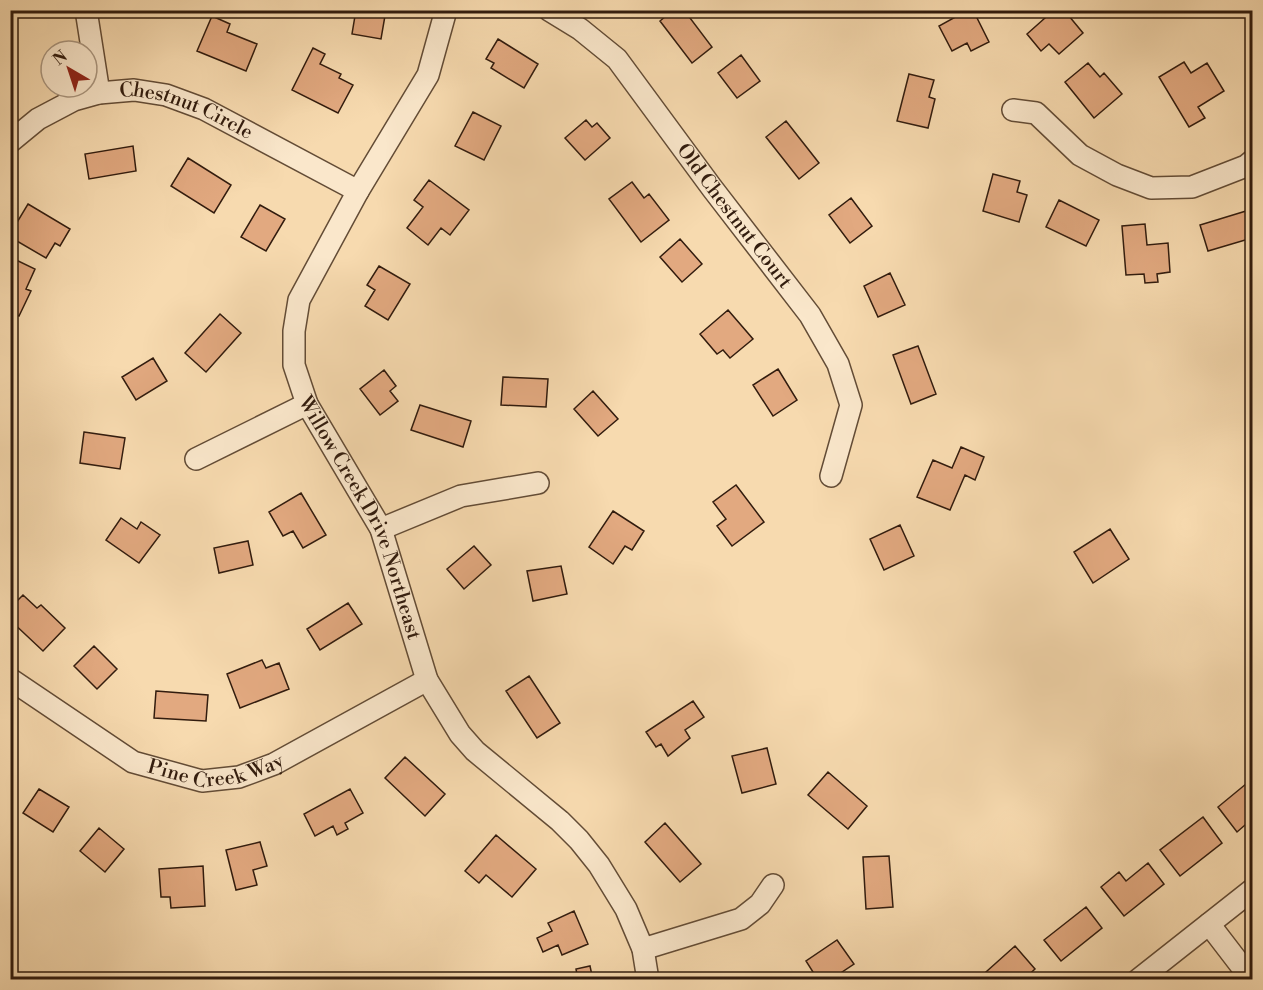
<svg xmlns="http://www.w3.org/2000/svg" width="1263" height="990" font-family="'Libre Bodoni',serif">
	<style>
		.building { fill: #e2a980; stroke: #321c0e; stroke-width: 1.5 }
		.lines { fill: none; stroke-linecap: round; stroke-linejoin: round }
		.street-casing { stroke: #634c36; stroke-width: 24 }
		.street { stroke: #fae7cb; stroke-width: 21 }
		.labels { text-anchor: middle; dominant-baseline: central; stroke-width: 5; stroke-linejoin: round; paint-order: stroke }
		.street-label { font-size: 20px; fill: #321c0e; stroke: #fae7cb }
	</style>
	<rect width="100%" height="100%" fill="#f7daaf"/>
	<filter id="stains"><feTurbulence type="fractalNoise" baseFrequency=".00333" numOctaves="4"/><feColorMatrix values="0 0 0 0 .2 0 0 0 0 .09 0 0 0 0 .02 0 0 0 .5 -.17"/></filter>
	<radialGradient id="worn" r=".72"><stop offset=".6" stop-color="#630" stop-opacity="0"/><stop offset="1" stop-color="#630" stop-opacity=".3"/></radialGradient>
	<path class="building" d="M356,10H386L381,39L352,34Z
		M673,10H684L712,47L692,63L660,21Z
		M968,10H973L989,42L971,51L967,43L952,51L939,26Z
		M1054,10H1064L1083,33L1059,54L1049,44L1041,51L1027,34Z
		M212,16L230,24L227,32L257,44L246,71L197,51Z
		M498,39L538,64L524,88L491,68L494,63L486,59Z
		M313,48L325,54L320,64L341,74L339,78L353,85L338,113L292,90Z
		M741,55L760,81L737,98L718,73Z
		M1184,62L1191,73L1207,63L1224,91L1198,107L1205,118L1189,127L1159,77Z
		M1088,63L1100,77L1104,73L1122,94L1094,118L1065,82Z
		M909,74L934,80L929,97L935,99L928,128L897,121Z
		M473,112L501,126L484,160L455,146Z
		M586,120L592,127L597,123L610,138L585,160L565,138Z
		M786,121L819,163L799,179L766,137Z
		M133,146L136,171L89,179L85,154Z
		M188,158L231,185L214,213L171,186Z
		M993,174L1020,181L1017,192L1027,195L1019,222L983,211Z
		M429,180L469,210L450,235L441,228L428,245L407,228L423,207L414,200Z
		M632,182L644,198L649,194L669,220L641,242L609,199Z
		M851,198L872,226L850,243L829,215Z
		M1059,200L1099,220L1086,246L1046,227Z
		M28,204L70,229L60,246L55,243L46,258L10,237V234Z
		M260,205L285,219L266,251L241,237Z
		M1246,211L1252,238L1208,251L1200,225Z
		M1145,224L1147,245L1168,243L1170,272L1157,274L1158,282L1145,283L1144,274L1126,275L1122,226Z
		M680,239L702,264L682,282L660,257Z
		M12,258L35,269L26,289L31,291L19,316L10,312Z
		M379,266L410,284L388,320L365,306L375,290L367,285Z
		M890,273L905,305L878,317L864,286Z
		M728,310L753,339L730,358L723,350L717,354L700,334Z
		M220,314L241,333L206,372L185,353Z
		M918,346L936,394L911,404L893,355Z
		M153,358L167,381L136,400L122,377Z
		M778,369L797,400L773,416L753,385Z
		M384,370L396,386L390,391L398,401L380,415L360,389Z
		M503,377L548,379L546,407L501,405Z
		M593,391L618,419L598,436L574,409Z
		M420,405L471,421L463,447L411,430Z
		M84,432L125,438L120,469L80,463Z
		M961,447L984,457L975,480L965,475L950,510L917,497L933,460L952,468Z
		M736,485L764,522L732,546L717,526L726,519L713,502Z
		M301,493L326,535L303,548L293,531L283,536L269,512Z
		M613,511L644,531L632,550L625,546L613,564L589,547Z
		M121,518L137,529L141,522L160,535L139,563L106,540Z
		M900,525L914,556L884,570L870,539Z
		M1110,529L1129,559L1093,583L1074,552Z
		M248,541L253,565L219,573L214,548Z
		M474,546L491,565L464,589L447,569Z
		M561,566L567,594L533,601L527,571Z
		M23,595L37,608L41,605L65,628L43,651L10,620V608Z
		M348,603L362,624L320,650L307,629Z
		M94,646L117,669L97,689L74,666Z
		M262,660L266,668L279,663L289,689L240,708L227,674Z
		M529,676L560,723L537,738L506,691Z
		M156,691L208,695L206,721L154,718Z
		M693,701L704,717L685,730L690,738L668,756L661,744L656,747L646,732Z
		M767,748L776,784L742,793L732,756Z
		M405,757L445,794L425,816L385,778Z
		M828,772L867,806L848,829L808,795Z
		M1252,779V819L1237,832L1218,807Z
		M39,789L69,807L53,832L23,813Z
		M350,789L363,813L345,823L348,829L337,835L333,826L315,836L304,814Z
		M1203,817L1222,843L1180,876L1160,850Z
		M665,823L701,864L680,882L645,842Z
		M99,828L124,849L105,872L80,851Z
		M496,835L536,869L512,897L486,875L479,883L465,871Z
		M260,842L267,866L253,870L257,885L236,890L226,850Z
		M889,856L893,907L866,909L863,857Z
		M1148,863L1164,884L1124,916L1101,887L1119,872L1126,881Z
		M203,866L205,906L171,908L170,897H161L159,869Z
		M1086,907L1102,928L1061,961L1044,940Z
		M574,911L588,944L562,955L558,945L543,952L537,938L552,931L548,923Z
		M837,940L854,964L830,980H818L806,961Z
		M1015,946L1035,969L1023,980H977Z
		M590,966L593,980H578L576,969Z"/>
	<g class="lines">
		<g class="street-casing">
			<g id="street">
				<path d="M86,10L99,93"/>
				<path id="s1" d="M446,10L428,75L358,191L299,300L294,331V365L307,404L381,529L427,680L460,734L475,751L560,821L579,840L599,865L626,909L643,949L648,980"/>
				<path id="s2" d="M549,10L580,29L617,59L712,188L810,315L838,364L851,405L831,476"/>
				<path d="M1013,110L1036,113L1080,155L1117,175L1151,188L1192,187L1246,166L1252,161"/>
				<path id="s3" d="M10,142L38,119L74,100L99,93L134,90L166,95L204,109L358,191"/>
				<path d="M196,459L307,404"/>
				<path d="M381,529L461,496L538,483"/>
				<path id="s4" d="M10,679L133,762L202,781L239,777L274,764L427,680"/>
				<path d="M1209,924L1252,980"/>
				<path d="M643,949L741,919L760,904L773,885"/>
				<path d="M1138,980L1252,890"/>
			</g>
		</g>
		<use href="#street" class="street"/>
	</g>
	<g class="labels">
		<g class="street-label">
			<text stroke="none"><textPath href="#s3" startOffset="194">Chestnut Circle</textPath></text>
			<text stroke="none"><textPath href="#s2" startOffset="280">Old Chestnut Court</textPath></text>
			<text stroke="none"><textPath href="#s1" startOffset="560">Willow Creek Drive Northeast</textPath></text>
			<text stroke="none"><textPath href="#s4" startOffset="234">Pine Creek Way</textPath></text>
		</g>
	</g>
	<rect width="1263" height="990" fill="none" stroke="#f7daaf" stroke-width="36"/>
	<rect x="12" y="12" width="1239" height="966" fill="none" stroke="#321c0e" stroke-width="3"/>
	<rect x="18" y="18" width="1227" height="954" fill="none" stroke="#321c0e" stroke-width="1.5"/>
	<g transform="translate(69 69) rotate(321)"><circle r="28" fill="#fae7cb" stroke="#aa967f" stroke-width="1.5"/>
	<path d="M0-4.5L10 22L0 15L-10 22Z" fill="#8f2418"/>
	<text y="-9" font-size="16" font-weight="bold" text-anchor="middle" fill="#321c0e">N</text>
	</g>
	<rect width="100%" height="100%" filter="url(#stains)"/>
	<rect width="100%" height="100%" fill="url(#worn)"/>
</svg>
